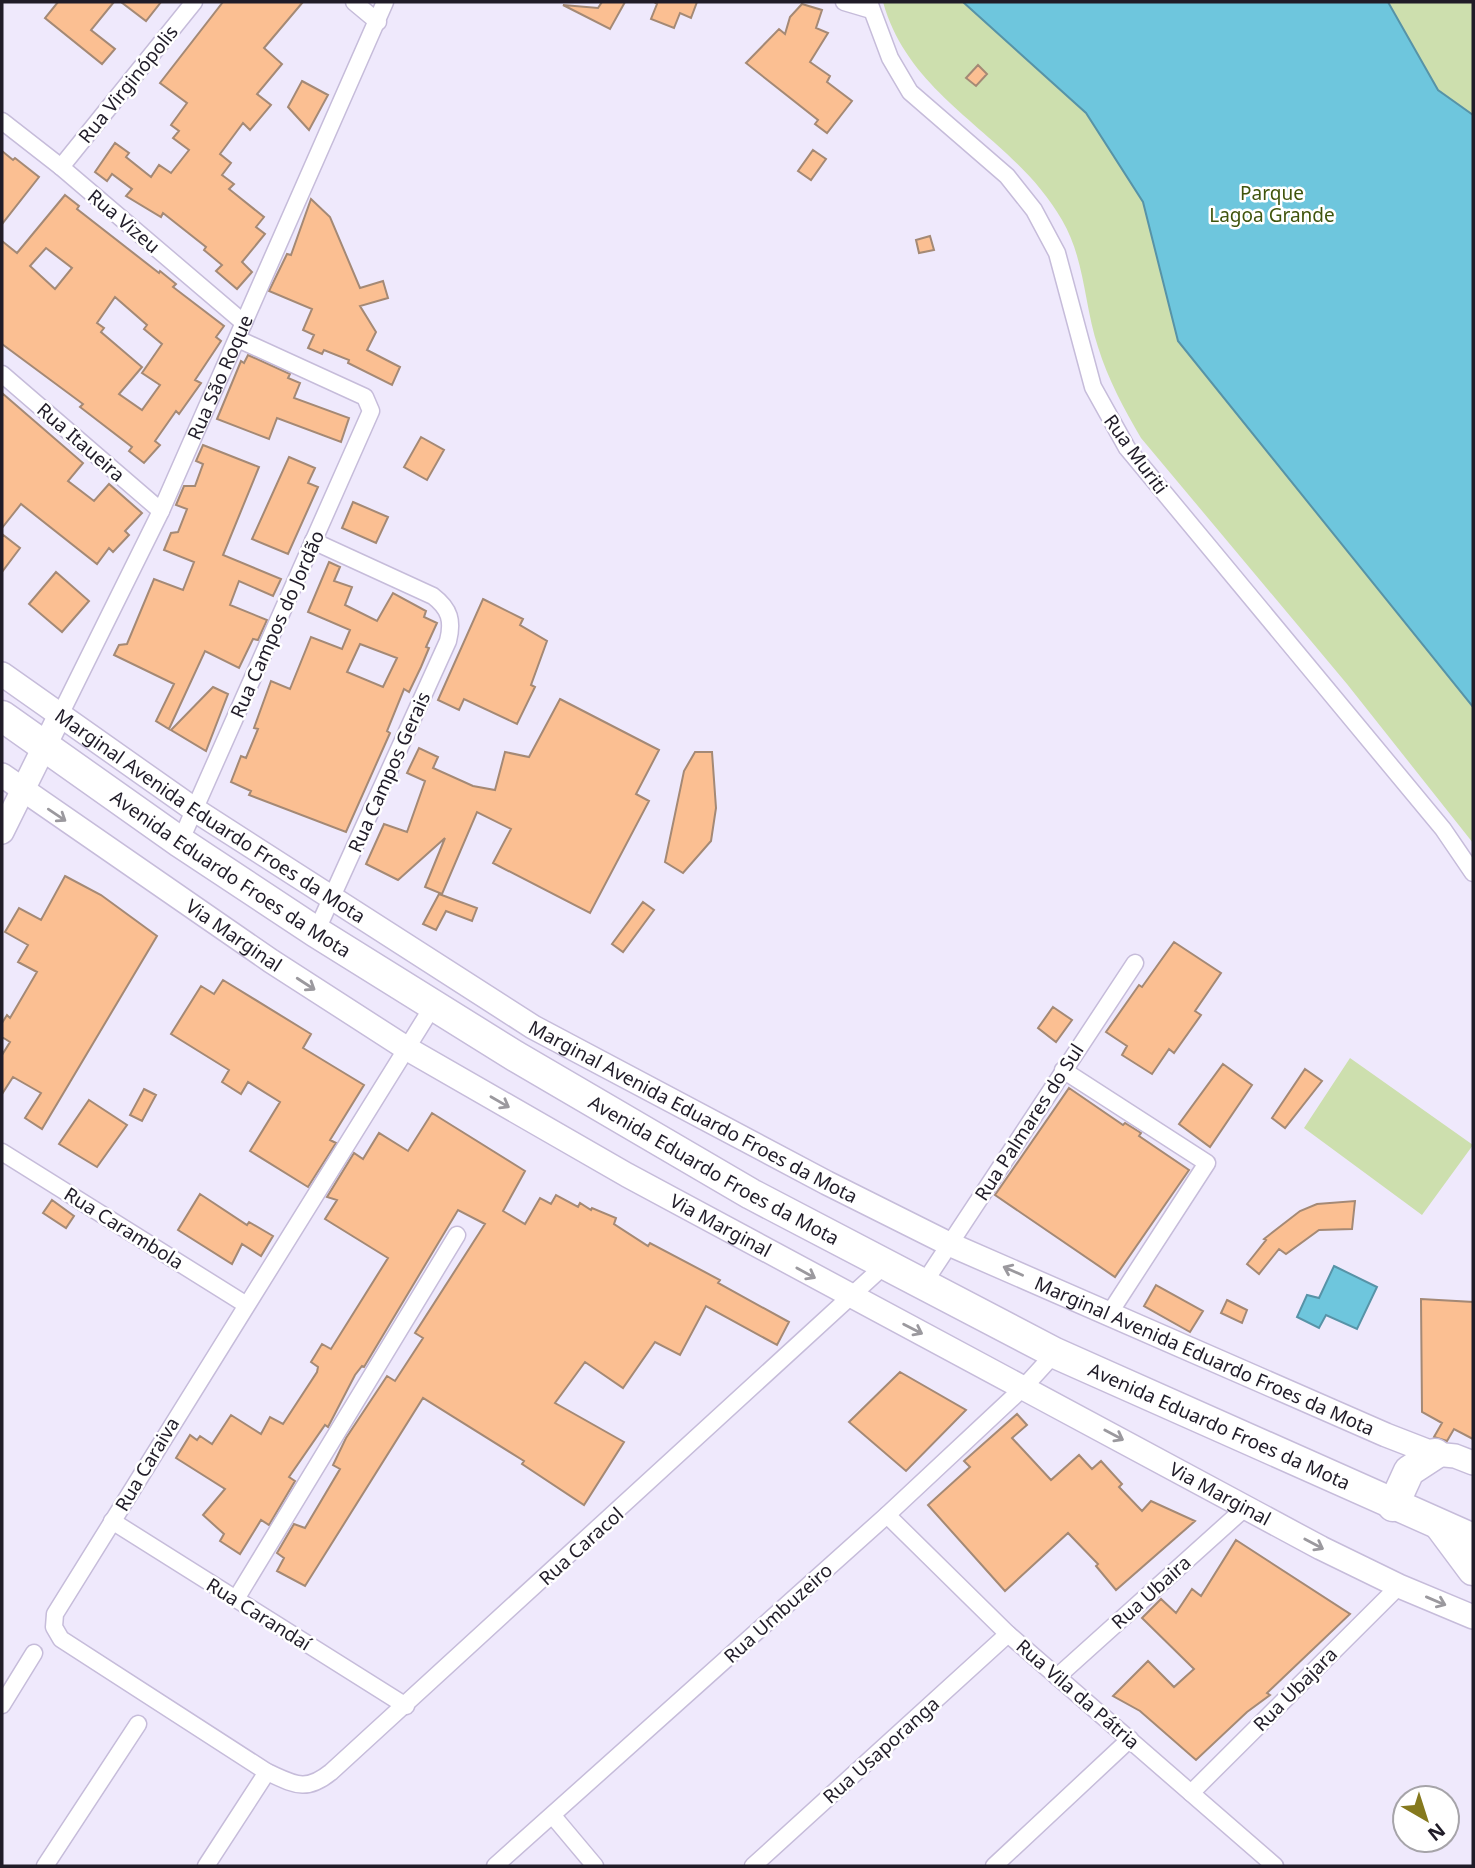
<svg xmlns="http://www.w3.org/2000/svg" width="1475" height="1868" font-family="'Noto Sans',sans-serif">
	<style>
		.green { fill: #cddfae }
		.water { fill: #6ec6dd; stroke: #5793a7; stroke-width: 2 }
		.building { fill: #fbbf92; stroke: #a48975; stroke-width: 2; fill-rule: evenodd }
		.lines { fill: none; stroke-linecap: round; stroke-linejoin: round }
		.street-casing { stroke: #c6bcda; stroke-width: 19 }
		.secondary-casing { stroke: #c6bcda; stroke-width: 26 }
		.highway-casing { stroke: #c6bcda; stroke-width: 33 }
		.street { stroke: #fff; stroke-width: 16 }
		.secondary { stroke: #fff; stroke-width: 23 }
		.highway { stroke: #fff; stroke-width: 30 }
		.oneway { stroke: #9b999e }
		.labels { text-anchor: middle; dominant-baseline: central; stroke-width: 5; stroke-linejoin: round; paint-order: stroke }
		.street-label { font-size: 19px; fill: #201c28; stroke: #fff }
		.park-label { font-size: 19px; fill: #3f540c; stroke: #fff }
	</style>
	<rect width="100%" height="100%" fill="#efe9fc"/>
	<path class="green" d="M883,2H1473V843L1347,684L1141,438C1124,409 1108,379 1098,347C1084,305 1085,259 1062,220C1013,134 911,102 883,2Z
		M1350,1058L1473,1145L1422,1215L1304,1128Z"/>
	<path class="water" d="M963,2H1388L1438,90L1473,115V707L1178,341L1143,202L1086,113Z
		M1334,1266L1377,1287L1357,1329L1326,1315L1319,1328L1297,1317L1307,1295L1319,1298Z"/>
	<path class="building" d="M58,2H114L91,30L115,49L102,64L45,18Z
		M121,2H161L146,21Z
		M223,2H303L264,48L282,64L257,94L271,105L250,130L243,123L220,154L231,163L222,175L234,184L229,189L264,217L256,227L265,234L242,262L252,272L237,289L216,271L222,265L204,250L206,247L163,213L161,217L126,196L132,189L112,174L107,181L95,172L115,143L129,153L126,157L151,177L159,165L171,173L189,150L173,138L179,131L171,125L187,103L160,83Z
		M602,2H625L610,29L563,5L598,8Z
		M654,2H697L691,18L680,13L674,28L651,19L657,4Z
		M802,4L822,10L816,28L828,33L810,62L830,76L827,82L852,101L827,133L815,124L818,120L746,63L779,29L785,34L790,17Z
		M978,65L987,74L976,86L966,78Z
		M302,81L328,95L309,130L288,107Z
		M813,150L826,159L811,180L798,171Z
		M2,151L13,160L15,158L39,177L2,224Z
		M65,195L79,206L77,209L159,273L160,271L176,284L173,287L224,326L216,337L221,341L195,380L201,383L179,414L176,411L155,441L160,445L144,463L129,451L132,447L80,407L83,404L2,344V241L17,253ZM46,248L72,268L55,289L30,266ZM115,297L147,325L144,329L162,344L142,373L160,385L142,410L119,394L142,367L101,332L104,328L97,323Z
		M311,199L330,217L360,288L383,281L388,298L360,306L376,332L367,350L400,367L392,385L348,363L349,360L324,350L322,354L308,348L314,335L303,330L312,309L269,291L287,254L291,255Z
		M930,236L934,250L919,253L916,240Z
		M248,355L290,374L288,378L300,383L294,398L349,418L341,442L277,418L269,439L217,419L241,361L244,363Z
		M2,393L83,463L68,481L94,501L109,484L142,513L125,531L129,535L113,552L109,548L97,564L21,504L2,528Z
		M421,437L444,450L427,480L404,467Z
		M203,445L259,467L223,555L281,579L273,596L239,581L230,605L267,620L258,640L253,639L239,668L205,651L169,729L156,721L174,684L114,655L119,645L127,644L154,579L183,590L194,562L164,550L171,533L178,532L187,509L176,505L184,486H195L203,464L196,461Z
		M289,457L315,468L308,483L318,487L288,554L252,539Z
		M353,502L388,517L376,543L342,528Z
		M2,534L20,548L2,572Z
		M329,562L340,567L334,581L352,587L345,605L377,621L393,593L426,611L424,617L437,623L426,647L429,648L421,667L409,692L404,689L387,731L390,733L346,832L249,795L251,791L231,782L241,756L246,758L258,729L254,728L271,681L290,689L311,637L342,649L350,630L308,612ZM360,644L397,658L383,687L347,672Z
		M56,572L89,601L62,632L29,604Z
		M483,599L523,619L520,625L547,641L531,685L535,687L517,724L464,699L459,710L438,700Z
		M213,687L228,694L206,751L171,730Z
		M560,699L659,750L636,794L649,801L590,913L493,863L511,829L477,812L442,894L425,887L445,838L398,880L366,864L384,824L407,832L425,781L407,773L419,748L438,757L433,768L473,786L495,790L505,752L529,757Z
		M695,752H712L716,808L711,841L683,873L665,862L684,771Z
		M65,876L101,895L157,936L42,1129L25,1118L41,1093L13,1077L2,1094V1055L10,1042L2,1037V1023L7,1015L10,1018L37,972L18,962L28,945L5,932L19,908L41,920Z
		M439,894L477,908L472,921L446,911L436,930L423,924Z
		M643,902L654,910L623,952L612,944Z
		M1174,942L1221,973L1195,1011L1201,1015L1174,1053L1169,1049L1152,1074L1122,1055L1127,1046L1106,1032L1139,985L1142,987Z
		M223,980L311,1034L303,1048L364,1085L330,1140L336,1143L308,1187L250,1151L280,1102L248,1082L241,1094L222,1082L229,1070L171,1034L201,986L214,994Z
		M1053,1007L1072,1020L1056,1042L1038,1028Z
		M1223,1064L1252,1085L1210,1147L1179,1124Z
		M1305,1069L1322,1081L1285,1128L1272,1118Z
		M1069,1088L1123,1125L1125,1123L1141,1133L1139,1136L1189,1170L1115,1277L995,1195Z
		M144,1089L156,1095L142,1121L130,1115Z
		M89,1100L127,1125L97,1167L59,1144Z
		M432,1113L525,1171L503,1211L525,1224L540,1198L551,1204L556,1195L578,1207L580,1203L591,1210L592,1208L616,1218L614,1224L648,1246L650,1243L720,1280L718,1283L789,1322L777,1345L706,1306L680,1355L655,1342L623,1388L585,1362L555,1403L624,1442L584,1505L522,1464L524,1461L423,1398L305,1586L277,1571L284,1558L277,1553L294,1524L305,1528L340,1469L333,1465L346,1438L387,1376L395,1381L423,1338L415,1333L485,1224L458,1210L364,1367L362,1366L355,1375L328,1427L325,1425L289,1477L295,1481L269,1525L261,1520L240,1554L220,1541L224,1534L203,1515L225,1489L176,1458L190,1435L197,1440L200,1436L212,1444L231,1415L261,1434L270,1417L283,1424L317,1372L318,1367L311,1362L322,1344L331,1349L388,1258L325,1219L337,1200L327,1197L354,1153L363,1159L379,1133L408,1151Z
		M200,1194L247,1225L249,1222L273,1236L261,1256L242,1244L232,1264L178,1230Z
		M52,1200L74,1216L66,1228L43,1213Z
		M1355,1201L1352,1229L1319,1230L1286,1254L1279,1249L1259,1274L1247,1264L1266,1240L1264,1239L1300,1211L1317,1204Z
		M1156,1285L1203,1311L1190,1332L1144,1306Z
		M1421,1299L1473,1302V1439L1454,1429L1447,1441L1434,1437L1442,1423L1422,1412Z
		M1227,1300L1247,1310L1242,1323L1221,1313Z
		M900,1372L966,1410L906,1471L849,1422Z
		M1017,1414L1027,1425L1012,1438L1051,1480L1079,1455L1092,1469L1101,1461L1122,1484L1119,1487L1142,1511L1151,1501L1195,1521L1116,1590L1096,1566L1098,1564L1068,1533L1005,1591L928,1505L970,1467L964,1461Z
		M1236,1540L1350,1614L1267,1693L1270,1695L1247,1712L1196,1760L1140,1711L1113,1696L1148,1661L1174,1687L1194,1669L1142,1618L1161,1599L1176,1613L1192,1589L1201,1596Z"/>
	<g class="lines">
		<g class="street-casing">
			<g id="street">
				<path d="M354,2L378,22"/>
				<path d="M844,2L871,10"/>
				<path d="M869,2L890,58L910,92L1007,176L1034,210L1057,253L1093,387L1127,448L1443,829L1473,873"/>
				<path d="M2,121L61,167L244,323"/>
				<path d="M61,167L194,2"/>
				<path d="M2,374L161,511"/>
				<path d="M313,541L433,596C450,609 453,621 448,641L316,932"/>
				<path id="s1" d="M59,717L161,511L385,2"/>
				<path d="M180,842L371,411L365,397L238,339"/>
				<path d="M433,1006L55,1614L54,1627L61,1639L267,1772C294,1784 305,1793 331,1772L886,1264"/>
				<path d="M1063,1070L1207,1163L1109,1314"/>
				<path d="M2,1152L245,1304"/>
				<path d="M924,1283L1135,963"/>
				<path d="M887,1515L1008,1634L1275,1866"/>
				<path d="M112,1521L406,1706"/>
				<path d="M236,1599L457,1235"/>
				<path d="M1057,1677L1246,1507"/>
				<path d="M2,1705L34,1653"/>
				<path d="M1191,1793L1399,1586"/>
				<path d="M553,1816L595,1866"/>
				<path d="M45,1866L138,1724"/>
				<path d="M206,1866L267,1772"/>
				<path d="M495,1866L887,1515L1024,1387L1055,1353"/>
				<path d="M753,1866L1008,1634"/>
				<path d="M994,1866L1130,1739"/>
			</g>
		</g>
		<g class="secondary-casing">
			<g id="secondary">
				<path id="s2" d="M2,674L195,810L533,1027L827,1183L949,1244L1386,1435L1435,1454L1455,1456L1473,1463"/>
				<path id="s3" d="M2,775L271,961L406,1048L627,1175L1321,1548L1399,1586L1473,1617"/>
				<path d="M2,832L59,717"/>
			</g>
		</g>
		<g class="highway-casing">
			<g id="highway">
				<path id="s4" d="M2,716L180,842L316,932L515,1056L751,1194L1055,1353L1473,1539"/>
				<path d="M1393,1506L1409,1471L1435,1454"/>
				<path d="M1441,1527L1473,1570"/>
			</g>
		</g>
		<use href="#street" class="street"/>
		<use href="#secondary" class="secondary"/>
		<use href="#highway" class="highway"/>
	</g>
	<defs><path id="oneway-shaft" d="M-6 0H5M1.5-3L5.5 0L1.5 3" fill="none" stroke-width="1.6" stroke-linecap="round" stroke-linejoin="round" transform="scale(1.75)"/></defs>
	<g class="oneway">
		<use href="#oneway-shaft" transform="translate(57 815) rotate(34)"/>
		<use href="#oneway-shaft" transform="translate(306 984) rotate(33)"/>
		<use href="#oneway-shaft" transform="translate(500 1102) rotate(30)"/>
		<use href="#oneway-shaft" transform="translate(1013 1271) rotate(-156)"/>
		<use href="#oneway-shaft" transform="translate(806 1273) rotate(29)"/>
		<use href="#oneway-shaft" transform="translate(913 1329) rotate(27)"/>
		<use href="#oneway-shaft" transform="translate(1114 1435) rotate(28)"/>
		<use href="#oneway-shaft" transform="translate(1314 1544) rotate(28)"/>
		<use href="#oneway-shaft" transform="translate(1436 1601) rotate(23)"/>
	</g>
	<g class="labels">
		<g class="street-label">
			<text transform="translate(128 84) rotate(-51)">Rua Virginópolis</text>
			<text transform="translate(124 221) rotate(40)">Rua Vizeu</text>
			<text stroke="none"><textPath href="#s1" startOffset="376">Rua São Roque</textPath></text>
			<text transform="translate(81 442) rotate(41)">Rua Itaueira</text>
			<text transform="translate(1136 454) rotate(54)">Rua Muriti</text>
			<text transform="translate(277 624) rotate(-66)">Rua Campos do Jordão</text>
			<text transform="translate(389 772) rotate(-66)">Rua Campos Gerais</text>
			<text stroke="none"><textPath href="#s2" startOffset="252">Marginal Avenida Eduardo Froes da Mota</textPath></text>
			<text stroke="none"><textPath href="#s4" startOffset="278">Avenida Eduardo Froes da Mota</textPath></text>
			<text stroke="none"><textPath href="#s3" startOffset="282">Via Marginal</textPath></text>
			<text stroke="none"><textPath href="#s2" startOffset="819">Marginal Avenida Eduardo Froes da Mota</textPath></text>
			<text transform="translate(1029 1122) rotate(-57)">Rua Palmares do Sul</text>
			<text stroke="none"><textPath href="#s4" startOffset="845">Avenida Eduardo Froes da Mota</textPath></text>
			<text stroke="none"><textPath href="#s3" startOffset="849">Via Marginal</textPath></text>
			<text transform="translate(124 1228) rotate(32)">Rua Carambola</text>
			<text stroke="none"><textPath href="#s2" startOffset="1386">Marginal Avenida Eduardo Froes da Mota</textPath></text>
			<text stroke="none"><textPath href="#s4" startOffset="1412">Avenida Eduardo Froes da Mota</textPath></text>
			<text transform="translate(147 1464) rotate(-59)">Rua Caraiva</text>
			<text stroke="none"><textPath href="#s3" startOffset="1416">Via Marginal</textPath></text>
			<text transform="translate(581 1546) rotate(-42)">Rua Caracol</text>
			<text transform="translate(1151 1592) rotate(-42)">Rua Ubaira</text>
			<text transform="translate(778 1613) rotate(-42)">Rua Umbuzeiro</text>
			<text transform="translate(259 1614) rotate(32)">Rua Carandaí</text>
			<text transform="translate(1295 1689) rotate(-45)">Rua Ubajara</text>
			<text transform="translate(1078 1694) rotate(41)">Rua Vila da Pátria</text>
			<text transform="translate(881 1750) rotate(-42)">Rua Usaporanga</text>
		</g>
		<g class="park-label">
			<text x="1272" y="193">Parque<tspan x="1272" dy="22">Lagoa Grande</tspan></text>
		</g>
	</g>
	<rect width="1475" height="1868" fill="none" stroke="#201c28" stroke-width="7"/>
	<g transform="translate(1426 1819) rotate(141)"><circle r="33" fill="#ffffff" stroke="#a6a4a9" stroke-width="2"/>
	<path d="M0-5L12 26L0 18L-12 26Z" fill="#85791e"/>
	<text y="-10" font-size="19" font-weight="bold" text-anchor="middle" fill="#201c28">N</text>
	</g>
</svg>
